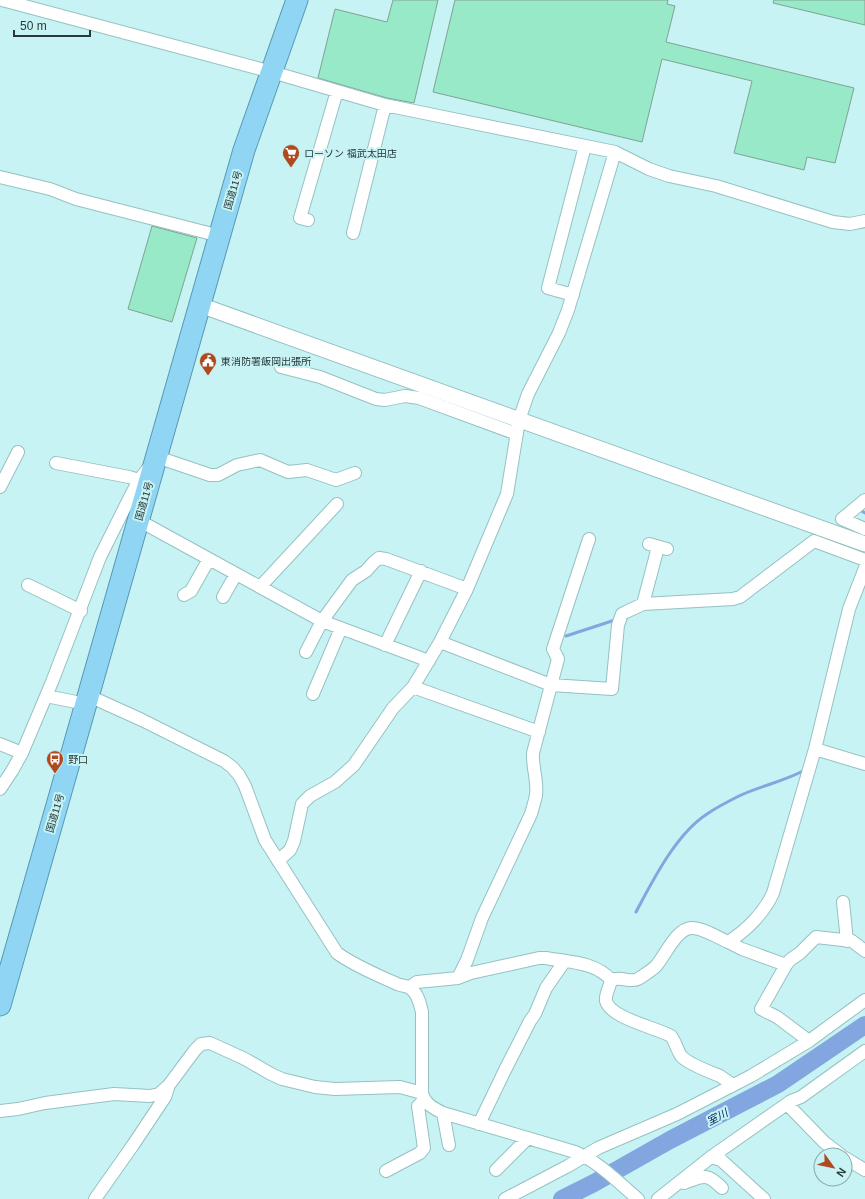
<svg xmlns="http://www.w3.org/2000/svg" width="865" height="1199" font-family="Helvetica,'Noto Sans JP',sans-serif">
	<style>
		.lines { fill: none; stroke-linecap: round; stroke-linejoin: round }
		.stream { stroke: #82a6df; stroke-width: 3 }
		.river { stroke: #82a6df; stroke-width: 18 }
		.building { fill: #98e9c7; stroke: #7fa393 }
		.minor-casing { stroke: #96c1c1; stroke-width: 14 }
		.tertiary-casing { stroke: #96c1c1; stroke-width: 17 }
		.trunk-casing { stroke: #5998b1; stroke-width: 23 }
		.minor { stroke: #fff; stroke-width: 12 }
		.tertiary { stroke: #fff; stroke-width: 15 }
		.trunk { stroke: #90d6f4; stroke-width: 21 }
		.labels { text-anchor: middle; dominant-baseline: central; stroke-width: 4; stroke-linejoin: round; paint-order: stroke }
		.poi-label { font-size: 10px; fill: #28393a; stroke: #c7f3f4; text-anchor: start }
		.street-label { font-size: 10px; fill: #28393a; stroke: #c7f3f4 }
		.water-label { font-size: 11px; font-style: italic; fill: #002768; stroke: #c7f3f4 }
	</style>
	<rect width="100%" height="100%" fill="#c7f3f4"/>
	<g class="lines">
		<path class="stream" d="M860,510L865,513
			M566,636L615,620
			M636,912C653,880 676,834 707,814C717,807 729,801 739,796C760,786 785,781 805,770"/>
		<path class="river" d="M562,1199L594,1183L670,1140L778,1084L865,1025"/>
	</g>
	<path class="building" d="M393,0H438L414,103L387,98L318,78L335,9L387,22Z
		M455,0H668L667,4L675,6L666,42L854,88L835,163L807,157L804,170L734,153L752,81L662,59L642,142L433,92Z
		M774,0H865V25L773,3Z
		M152,226L197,238L172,322L128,309Z"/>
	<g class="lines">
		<g class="minor-casing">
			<path id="minor" d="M2,0L272,72L385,105L615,152L649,169L669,176L716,186L833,222L850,224L865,221
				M0,177L50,189L76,199L220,236
				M308,220L300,218L337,91
				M353,233L385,105
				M573,295L548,288L585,146
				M281,367L320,377L376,399L385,400L405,396L419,398L517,434
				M56,463L129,477L139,480
				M0,487L18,452
				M865,500L842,519L865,529
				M138,520L322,621L429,661
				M649,544L667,549
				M28,585L81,611
				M260,587L337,504
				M184,595L191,591L209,559
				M223,597L236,574
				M643,604L658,547
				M440,642L551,685L612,689L618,625L622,614L626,612L643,604L733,599L740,597L814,541L865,560
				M385,645L421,571
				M306,652L322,621L352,580L366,571L374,562L379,558L386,559L467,589
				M413,687L539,732
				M313,694L341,628
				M46,696L86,704
				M89,696L142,720L224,761L232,767L239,775L245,786L265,840L337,953C355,966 375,974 395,983C399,986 406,985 410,988C418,993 420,1004 422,1012V1093C425,1104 433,1108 443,1113L575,1152C599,1162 618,1182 638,1199
				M0,744L22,753
				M815,749L865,764
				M0,789L12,771L22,753L52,682L100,557L131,495L139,480L157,457L210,475H218L237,465L260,460L288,472L307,470L336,480L355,473
				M278,861L290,850L294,841L302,804L310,796L335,782L354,765L393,708L413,687L440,642L467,589L507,494L519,420L528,394L559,333L568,310L615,152
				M843,902L847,941
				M728,942L742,949L786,965
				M458,978L467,960L482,918L531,814C533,807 535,801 536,795C538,781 532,767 533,753L558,659L553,649L589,539
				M611,980C610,987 605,994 606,1001C610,1018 657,1028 671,1036C676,1043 677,1050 681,1056C688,1064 710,1072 720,1076C724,1079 729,1082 733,1085
				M410,987L417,982L458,978L471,973L539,958H546C568,962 596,962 611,980C622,976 630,983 638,979C644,975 651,971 656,966C665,956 676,929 691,928C701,927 719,938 728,942C746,931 764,913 773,893L815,749L849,609L865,568
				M809,1041L777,1017L761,1009L786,965L790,960L800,953L816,937L852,941L865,951
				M787,1104L824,1142L841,1155
				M0,1111L18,1109L45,1103L114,1094L150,1096L159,1094L169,1085L195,1050L201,1044L210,1043L245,1059L271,1074L282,1079L315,1087L335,1089L400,1087L422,1093
				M443,1113L449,1145
				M479,1124L505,1070L530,1021L535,1014L546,988L564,962
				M711,1157L721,1160L764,1199
				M845,1158L865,1170
				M496,1170L528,1138
				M386,1171L420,1153L424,1148L418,1106L424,1100
				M684,1183C703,1176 706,1172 722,1188
				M95,1199L133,1145L165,1097L168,1088
				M505,1199L568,1166L598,1148L677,1114L751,1076L809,1041L865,1000
				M658,1199L711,1157L791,1101L801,1097L865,1051"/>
		</g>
		<g class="tertiary-casing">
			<path id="tertiary" d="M200,305L865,544"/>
		</g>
		<g class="trunk-casing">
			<path id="trunk" d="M0,1005L244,150L297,0"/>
		</g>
		<use href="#minor" class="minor"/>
		<use href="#tertiary" class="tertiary"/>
		<use href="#trunk" class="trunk"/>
	</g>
	<defs>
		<g id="supermarket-pin" transform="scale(0.9)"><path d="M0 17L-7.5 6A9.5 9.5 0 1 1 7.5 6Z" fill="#af491f" stroke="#c7f3f4"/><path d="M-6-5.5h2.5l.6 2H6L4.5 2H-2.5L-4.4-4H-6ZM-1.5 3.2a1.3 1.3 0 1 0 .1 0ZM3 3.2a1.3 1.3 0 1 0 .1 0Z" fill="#fff"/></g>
		<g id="civic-pin" transform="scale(0.9)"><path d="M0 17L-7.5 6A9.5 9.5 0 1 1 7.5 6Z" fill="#af491f" stroke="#c7f3f4"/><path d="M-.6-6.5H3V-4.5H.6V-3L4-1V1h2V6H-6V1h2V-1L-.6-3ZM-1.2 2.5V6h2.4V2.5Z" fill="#fff"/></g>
		<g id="bus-pin" transform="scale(0.9)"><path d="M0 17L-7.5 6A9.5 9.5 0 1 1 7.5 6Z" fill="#af491f" stroke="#c7f3f4"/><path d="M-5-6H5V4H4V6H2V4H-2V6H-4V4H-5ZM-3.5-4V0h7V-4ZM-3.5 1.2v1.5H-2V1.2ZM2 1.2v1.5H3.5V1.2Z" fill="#fff"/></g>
	</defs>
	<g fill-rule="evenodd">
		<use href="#supermarket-pin" x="291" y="153"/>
		<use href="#civic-pin" x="208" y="361"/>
		<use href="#bus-pin" x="55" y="759"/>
	</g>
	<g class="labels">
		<g class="poi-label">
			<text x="304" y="153">ローソン 福武太田店</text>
			<text x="221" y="361">東消防署飯岡出張所</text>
			<text x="68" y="759">野口</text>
		</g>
		<g class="street-label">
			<text transform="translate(233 190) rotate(-74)">国道11号</text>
			<text transform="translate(144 501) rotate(-74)">国道11号</text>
			<text transform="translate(55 813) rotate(-74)">国道11号</text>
		</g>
		<g class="water-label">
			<text transform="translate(717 1117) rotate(-28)">室川</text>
		</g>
	</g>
	<g transform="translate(833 1167) rotate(123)"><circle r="19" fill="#c7f3f4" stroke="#87a9aa"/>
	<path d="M0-3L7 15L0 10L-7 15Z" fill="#af491f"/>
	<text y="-6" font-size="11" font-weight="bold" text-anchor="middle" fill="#28393a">N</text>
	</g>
	<path d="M14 30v6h76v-6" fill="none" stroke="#28393a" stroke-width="2"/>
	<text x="20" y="30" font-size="12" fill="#28393a" stroke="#c7f3f4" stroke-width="3" paint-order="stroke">50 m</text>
</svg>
